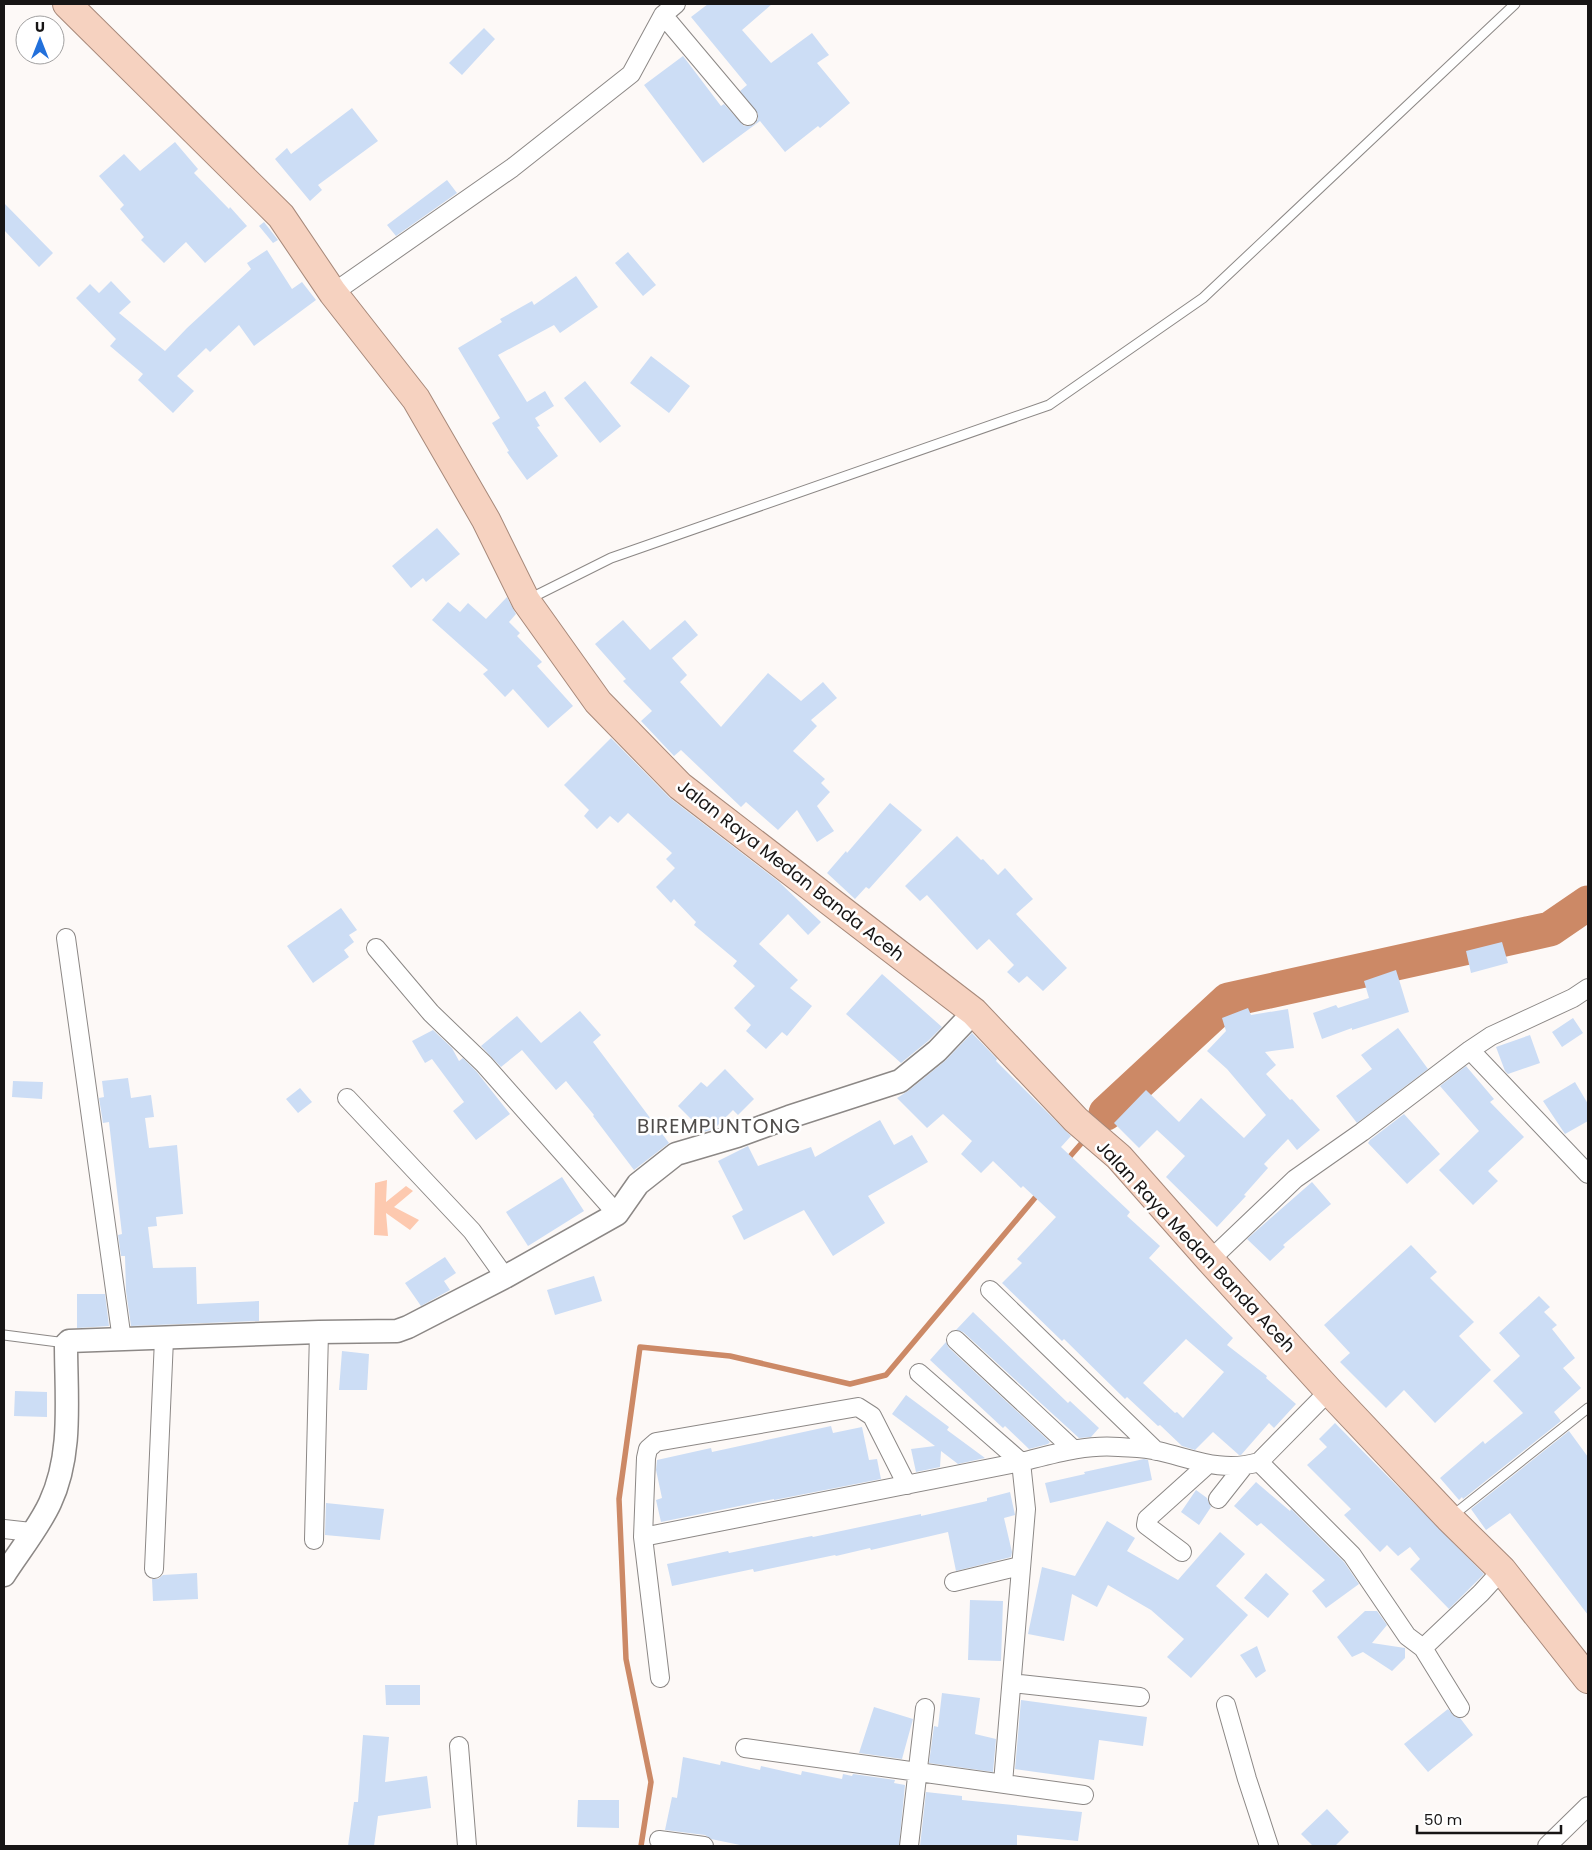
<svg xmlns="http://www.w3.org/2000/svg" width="1592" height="1850" font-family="Poppins,sans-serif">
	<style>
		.green { fill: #fdc9af }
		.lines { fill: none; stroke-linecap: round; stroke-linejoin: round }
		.stream { stroke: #cc8966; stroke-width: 5.5 }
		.river { stroke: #cc8966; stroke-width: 35 }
		.building { fill: #ccddf5; fill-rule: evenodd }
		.service-casing { stroke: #8c8886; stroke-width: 11 }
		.minor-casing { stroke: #8c8886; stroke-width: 20 }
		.tertiary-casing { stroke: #8c8886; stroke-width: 25 }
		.trunk-casing { stroke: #a7897a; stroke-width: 30 }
		.service { stroke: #fff; stroke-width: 9 }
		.minor { stroke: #fff; stroke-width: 18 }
		.tertiary { stroke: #fff; stroke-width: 22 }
		.trunk { stroke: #f6d2c0; stroke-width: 28 }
		.labels { text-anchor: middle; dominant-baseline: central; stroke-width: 5; stroke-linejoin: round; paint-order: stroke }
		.street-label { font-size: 18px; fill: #171515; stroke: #fff }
		.quarter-label { font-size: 20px; letter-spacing: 1px; fill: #504d4b; stroke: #fff }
	</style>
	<rect width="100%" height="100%" fill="#fdf9f7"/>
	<path class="green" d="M387,1180L386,1202L406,1186L413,1191L394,1207L419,1220L410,1230L386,1213L388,1236L374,1235L375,1183Z"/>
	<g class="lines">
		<path class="stream" d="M1095,1127L1106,1113
			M1066,1161L1086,1138
			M641,1846L651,1782L626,1659L619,1499L640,1347L730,1356L850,1384L886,1375L1039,1193"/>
		<path class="river" d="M1106,1113L1228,1000L1550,929L1588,903"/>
	</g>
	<path class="building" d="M708,4H772L742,30L771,63L812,33L829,55L817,63L850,103L820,128L818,126L785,152L760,121L703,163L644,85L683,56L721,106L724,104L744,126H749L755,124L758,119V114L740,91L747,85L691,17Z
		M484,28L495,39L462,75L449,63Z
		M352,108L378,141L318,185L322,190L310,201L275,159L287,148L291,154Z
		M175,142L198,169L194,173L229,209L230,207L247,226L205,263L186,242L164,263L141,240L144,237L120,209L124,205L99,176L124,154L140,171Z
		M447,180L457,193L396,236L387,225Z
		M4,203L53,253L39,267L4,230Z
		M264,222L278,240L273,243L259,226Z
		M267,250L292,289L302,282L316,300L254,346L239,325L210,352L206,348L177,376L194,391L173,413L138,380L143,374L110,346L116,339L76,298L90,284L99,293L111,281L131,302L119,313L165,351L187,328L251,269L247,263Z
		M628,252L656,285L643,296L615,263Z
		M576,276L598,307L560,333L554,325L498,355L527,402L545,391L554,406L535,418L540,426L537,427L558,456L527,480L507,452L509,451L492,423L500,418L458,348L502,322L500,319L532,301L534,305Z
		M651,356L690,386L669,413L630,383Z
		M585,381L621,426L600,443L564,398Z
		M437,528L460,554L426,582L423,578L411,588L392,566Z
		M507,597L516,614L509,622L520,633L517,636L542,662L537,666L573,706L548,728L513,689L505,697L483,674L488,670L432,620L448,602L460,612L468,603L486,619Z
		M623,620L650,650L685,620L698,635L672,658L687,675L680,682L721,727L768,673L801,701L823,682L837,698L811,720L817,726L793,751L825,779L821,783L830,792L817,806L834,831L817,842L797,810L778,830L746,802L741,807L681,750L674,756L641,721L652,711L623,681L626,679L595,644Z
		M611,738L670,798L778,881L821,922L808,935L788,914L759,944L798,980L790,988L812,1006L787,1036L782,1032L766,1049L746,1031L751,1025L734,1008L755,986L733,966L737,961L694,925L696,922L674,899L671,903L656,887L675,868L666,859L672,853L628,813L618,823L610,816L597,829L584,816L589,810L564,785Z
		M890,803L922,830L869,889L866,887L855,899L827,873L846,851L847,853Z
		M957,836L981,860L983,859L998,875L1005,868L1033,899L1016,914L1067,968L1043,991L1027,976L1019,983L1007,972L1014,965L989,939L977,950L927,895L920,901L905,886Z
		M341,908L357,930L349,935L354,942L344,950L349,957L313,983L287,946Z
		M1502,942L1508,963L1471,973L1466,951Z
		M1396,970L1409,1012L1352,1030V1028L1322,1039L1313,1013L1336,1005L1338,1008L1369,998L1364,981Z
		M882,974L942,1027L928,1041L901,1063L846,1014Z
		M1248,1008L1251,1015L1288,1009L1294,1048L1265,1052L1276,1065L1266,1074L1290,1100L1292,1099L1320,1130L1297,1150L1288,1139L1264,1164L1268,1168L1244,1195L1246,1196L1217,1227L1166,1177L1185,1156L1157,1130L1139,1148L1114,1123L1146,1090L1179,1122L1201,1098L1244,1138L1266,1115L1227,1069L1207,1051L1226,1031L1222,1018Z
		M580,1011L601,1035L593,1042L669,1143L634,1170L593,1116L594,1115L566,1081L556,1090L522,1050L501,1067L481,1046L517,1016L541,1043Z
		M1573,1018L1583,1033L1562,1047L1552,1032Z
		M1398,1028L1428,1069L1357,1123L1336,1096L1372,1069L1361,1055Z
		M433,1030L452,1048L459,1061L463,1058L476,1071L510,1114L476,1140L453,1111L464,1102L432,1059L425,1063L412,1041Z
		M972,1033L997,1059L996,1061L1071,1136L1061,1147L1130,1212L1127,1216L1160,1246L1149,1258L1233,1338L1227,1345L1267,1376L1266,1378L1296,1404L1274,1428L1269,1423L1241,1455H1239L1213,1432L1195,1450L1182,1446L1160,1425L1158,1426L1127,1397L1125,1399L1064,1339L1062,1341L1002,1283L1022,1263L1017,1259L1056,1217L1023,1186L1021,1188L993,1161L981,1173L961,1154L972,1141L943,1114L927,1128L897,1098L908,1091L945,1061ZM1186,1339L1224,1372L1183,1418L1177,1412L1175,1413L1143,1383Z
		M1530,1035L1540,1063L1508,1074L1505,1071L1496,1047Z
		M1466,1066L1494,1099L1490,1102L1524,1137L1488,1171L1498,1181L1473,1205L1439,1170L1479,1131L1440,1086Z
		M725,1069L754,1099L738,1115L733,1110L714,1129L704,1132L678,1106L701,1082L707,1087Z
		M128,1078L131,1098L151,1095L154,1117L145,1118L149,1148L177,1145L183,1214L156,1217L157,1226L148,1227L153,1268L196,1267L197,1304L259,1301V1321L131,1326L126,1291L125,1256H121L118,1235L122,1234L109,1122L103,1123L99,1098L104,1097L102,1081Z
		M13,1081L43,1082L42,1099L12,1097Z
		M1575,1082L1588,1104V1121L1565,1134L1543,1101Z
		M300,1088L312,1102L298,1113L286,1099Z
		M1404,1114L1440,1154L1407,1184L1368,1143L1370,1140Z
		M880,1120L894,1145L912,1135L928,1162L868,1196L885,1223L833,1256L804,1210L744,1240L732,1216L743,1210L718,1161L748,1146L758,1166L811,1147L815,1157Z
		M562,1177L584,1211L528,1246L506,1212Z
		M1312,1182L1331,1204L1283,1245L1285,1247L1270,1261L1247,1239Z
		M1411,1245L1437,1272L1430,1278L1474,1322L1459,1336L1491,1370L1435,1423L1404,1390L1386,1408L1340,1362L1350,1353L1324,1325Z
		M445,1257L456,1273L444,1281L450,1290L421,1306L405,1283Z
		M594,1276L602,1301L555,1315L547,1290Z
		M77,1294H105L109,1326L77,1328Z
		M1539,1296L1550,1307L1544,1312L1557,1325L1552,1329L1575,1358L1563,1368L1581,1388L1554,1412L1561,1421L1463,1499L1462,1497L1459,1500L1440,1478L1483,1441L1485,1444L1523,1413L1493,1381L1520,1356L1499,1333Z
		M973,1312L1068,1403L1070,1401L1099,1428L1091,1437L1079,1438L963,1332L956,1330Z
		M946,1342L949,1348L1050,1442L1048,1444L1029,1449L1005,1426L1003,1428L930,1360Z
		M342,1351L369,1354L367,1390H339Z
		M15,1391L47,1392V1417L14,1416Z
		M906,1395L949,1427L947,1430L985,1458L958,1464L941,1451L940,1467L916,1472L911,1449L935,1446L892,1414Z
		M1335,1423L1484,1574L1449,1609L1410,1569L1420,1559L1410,1547L1398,1556L1387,1545L1380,1552L1344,1515L1351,1509L1307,1465L1327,1447L1319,1439Z
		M831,1426L833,1433L862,1427L869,1460L877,1459L881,1479L774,1500V1499L661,1522L656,1500L662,1498L656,1470L657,1460L711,1448L712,1452Z
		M1569,1431L1588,1457V1615L1510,1513L1486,1530L1471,1509Z
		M1144,1459L1148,1460L1152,1480L1050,1503L1045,1483L1085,1474L1084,1472Z
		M1256,1482L1290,1511L1291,1509L1344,1562L1359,1584L1326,1608L1312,1591L1325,1580L1261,1523L1257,1526L1234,1506Z
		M1196,1490L1207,1498L1211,1507L1199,1525L1181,1512Z
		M1010,1492L1015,1515L1004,1518L1012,1552L1011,1557L956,1571L948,1532L871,1550L870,1548L836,1556L835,1555L754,1572L753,1569L672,1586L667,1564L728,1551L729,1553L812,1536L813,1537L921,1514V1516L987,1501V1498Z
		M326,1503L384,1509L380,1540L325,1535Z
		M1107,1521L1135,1538L1127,1551L1178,1580L1220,1532L1245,1554L1216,1586L1248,1615L1191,1678L1167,1657L1184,1639L1151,1610L1108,1585L1097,1607L1072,1594L1064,1641L1028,1634L1042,1567L1075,1576Z
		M197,1573L198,1599L153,1601L152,1579H158L163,1575Z
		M1266,1573L1289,1594L1268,1618L1244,1598Z
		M970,1600L1003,1601L1001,1661L968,1660Z
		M1365,1611H1377L1387,1625L1372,1643L1405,1648V1658L1392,1671L1363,1652L1352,1657L1337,1637Z
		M1257,1646L1266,1671L1256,1678L1240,1655Z
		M385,1685H420V1705H386Z
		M942,1693L980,1698L975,1734L996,1739L993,1772L929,1763L934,1726L938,1727Z
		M1021,1700L1147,1717L1143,1746L1099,1740L1094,1780L1015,1769Z
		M874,1707L913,1719L902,1759L859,1753Z
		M1448,1709L1455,1717L1460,1718L1473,1735L1428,1772L1404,1744Z
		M363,1735L389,1737L385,1782L427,1776L431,1808L378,1816L374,1846H348L354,1802H358Z
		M683,1757L720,1765L721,1761L760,1770L761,1766L801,1775L802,1771L842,1779L843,1774L852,1776L853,1774L895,1780L894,1783L905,1785L899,1846H745L711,1839L705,1835L665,1830L672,1797L677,1798Z
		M926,1792L962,1796V1800L1082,1812L1078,1841L1017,1835V1846H920Z
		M578,1800H619V1828L577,1827Z
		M1327,1809L1349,1832L1335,1846H1313L1301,1834Z"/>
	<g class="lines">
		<g class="service-casing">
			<path id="service" d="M529,599L611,558L1049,405L1203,298L1515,4
				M4,1335L66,1343
				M1452,1516L1588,1408"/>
		</g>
		<g class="minor-casing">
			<path id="minor" d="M663,15L748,116
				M333,293L512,168L631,74L663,15L676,4
				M66,938L122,1340
				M376,948L431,1013L484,1064L617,1214
				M1470,1050L1588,1174
				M347,1098L472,1231L505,1277
				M1210,1260L1295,1179L1362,1132L1470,1050L1491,1036L1573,998L1588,988
				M990,1290L1156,1451
				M956,1340L1073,1449
				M919,1373L1021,1462L1026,1509L1003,1783
				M1259,1462L1352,1555L1407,1636L1423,1648L1460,1708
				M1218,1499L1244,1466
				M4,1529L31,1532
				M643,1537L1021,1462C1053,1454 1086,1444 1119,1447C1132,1448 1145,1448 1158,1451C1193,1459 1222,1473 1259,1462L1329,1391
				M314,1540L319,1332
				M1182,1552L1146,1525L1147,1519L1207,1465
				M154,1569L164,1339
				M954,1582L1020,1566
				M1423,1648L1481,1593L1502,1570
				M660,1678L643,1537L646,1458L648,1449L656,1442L858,1407L872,1416L907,1485
				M1012,1683L1140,1697
				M1226,1705L1247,1779L1269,1846
				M459,1746L467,1846
				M745,1748L1084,1795
				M659,1840L704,1846
				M909,1846L925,1708
				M1547,1846L1588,1806"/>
		</g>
		<g class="tertiary-casing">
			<path id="tertiary" d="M4,1575C18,1553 39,1527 50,1503C73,1454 66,1398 66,1344L69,1341L319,1332L397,1331L408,1327L505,1277L617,1214L638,1184L676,1154L737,1136L789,1117L900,1081L937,1051L974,1012"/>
		</g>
		<g class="trunk-casing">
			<path id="trunk" d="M67,4L281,216L333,293L416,399L486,520L526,601L598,702L680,786L974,1012L1076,1120L1119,1157L1210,1260L1329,1391L1449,1518L1502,1570L1588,1679"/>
		</g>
		<use href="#service" class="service"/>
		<use href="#minor" class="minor"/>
		<use href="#tertiary" class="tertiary"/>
		<use href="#trunk" class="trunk"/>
	</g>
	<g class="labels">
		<g class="street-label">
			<text transform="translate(791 870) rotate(38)">Jalan Raya Medan Banda Aceh</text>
			<text transform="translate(1196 1246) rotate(47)">Jalan Raya Medan Banda Aceh</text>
		</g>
		<g class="quarter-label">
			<text x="719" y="1126">BIREMPUNTONG</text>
		</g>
	</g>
	<rect width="1592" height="1850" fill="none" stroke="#171515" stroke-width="10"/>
	<g transform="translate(40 40)"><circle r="24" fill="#ffffff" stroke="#a2a1a1"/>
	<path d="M0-4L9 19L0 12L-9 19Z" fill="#2270db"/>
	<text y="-8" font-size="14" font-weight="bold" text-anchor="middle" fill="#171515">U</text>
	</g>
	<path d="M1417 1825v8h144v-8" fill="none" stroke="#171515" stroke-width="2.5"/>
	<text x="1424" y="1825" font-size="15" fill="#171515" stroke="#ffffff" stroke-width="4" paint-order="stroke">50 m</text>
</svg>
